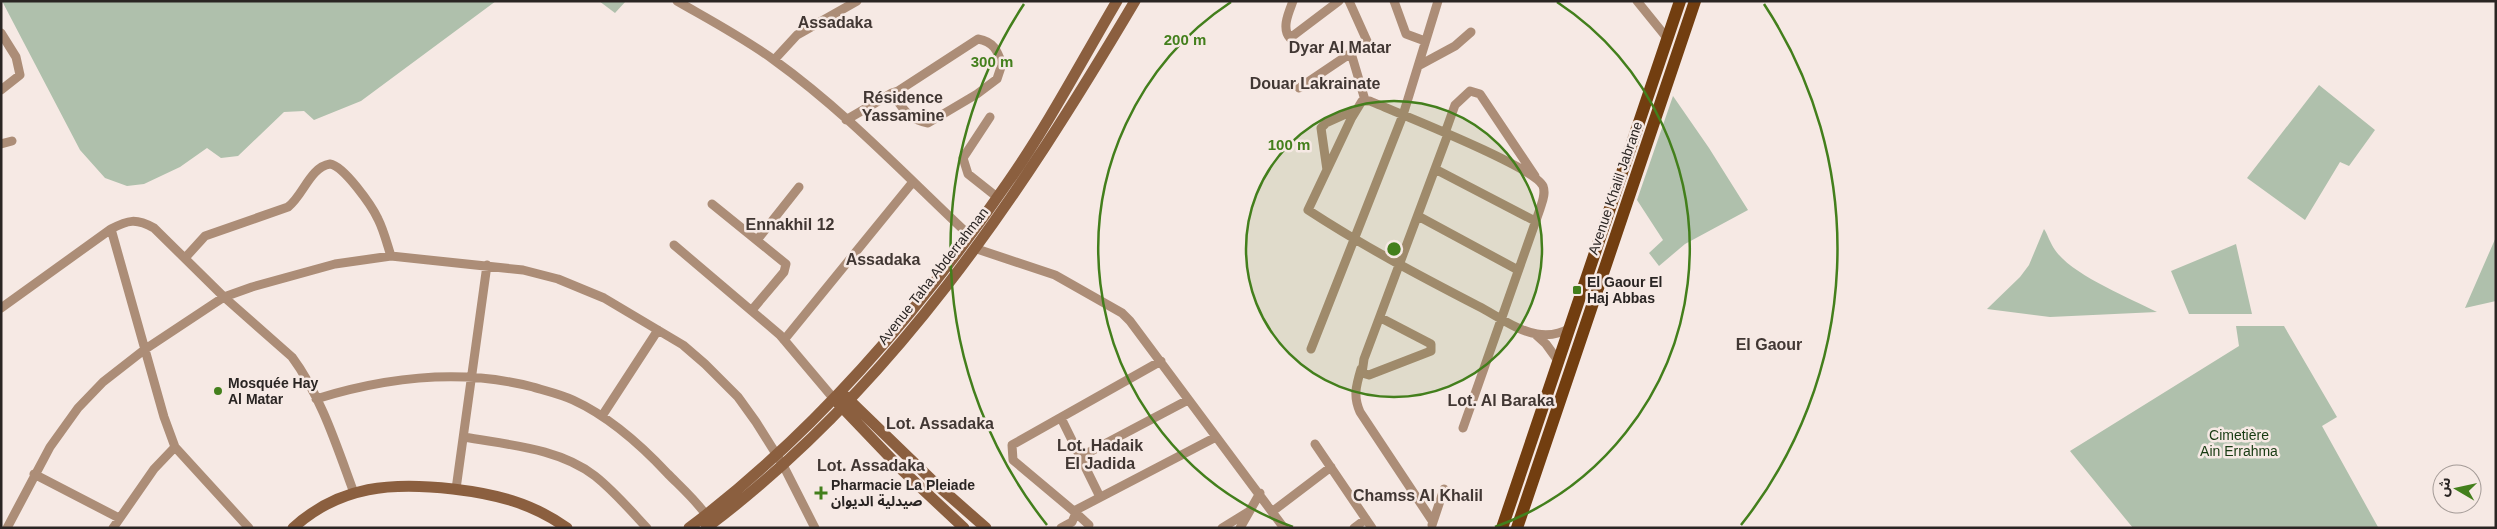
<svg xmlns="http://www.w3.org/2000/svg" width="2497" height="529" font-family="Helvetica,'Noto Sans Arabic',sans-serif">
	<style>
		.green { fill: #afc0ac }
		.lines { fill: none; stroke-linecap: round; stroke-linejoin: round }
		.street { stroke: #ac8d77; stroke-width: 9 }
		.secondary { stroke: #8b5f3f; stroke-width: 11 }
		.primary { stroke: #723e10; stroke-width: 12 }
		.ring { fill: none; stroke: #437f1c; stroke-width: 2.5 }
		.poi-dot { fill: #437f1c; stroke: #f6e9e4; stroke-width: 2 }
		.labels { text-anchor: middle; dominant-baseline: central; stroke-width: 5; stroke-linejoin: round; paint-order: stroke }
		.street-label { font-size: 14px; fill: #2a2523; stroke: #f6e9e4 }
		.poi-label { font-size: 14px; font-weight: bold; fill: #2a2523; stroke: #f6e9e4; text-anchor: start }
		.park-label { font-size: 14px; fill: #173a11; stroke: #f6e9e4 }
		.quarter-label { font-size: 16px; font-weight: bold; fill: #413733; stroke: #f6e9e4 }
		.centre { fill: #437f1c; stroke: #f6e9e4; stroke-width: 2.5 }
		.ring-label { font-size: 15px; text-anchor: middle; font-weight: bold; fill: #437f1c; stroke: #f6e9e4; stroke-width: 5; stroke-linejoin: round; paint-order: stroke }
	</style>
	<rect width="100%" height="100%" fill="#f6e9e4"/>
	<path class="green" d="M2,1H496L361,101L314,120L304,111L284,112L238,156L221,158L207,148L180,167L144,184L127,186L105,178L80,150Z
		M599,1H626L615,13Z
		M2319,85L2375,130L2349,166L2340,162L2305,220L2247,178Z
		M1673,96L1709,148L1748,210L1685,244L1659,266L1649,253L1663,240L1637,200Z
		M2044,229C2048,235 2050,243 2055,250C2072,275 2130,298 2157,312L2050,317L1987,309L2020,277L2029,265Z
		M2496,237V301L2465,308Z
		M2236,244L2252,314H2189L2171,271Z
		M2236,326H2284L2337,417L2322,426L2378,527L2133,528L2070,451L2239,346Z"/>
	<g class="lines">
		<path class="street" d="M677,1C710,20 744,38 774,60C845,111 906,176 969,235
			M1293,1C1289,12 1281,28 1290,38L1339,1
			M1349,1L1367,41L1351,53L1365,100
			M1394,1L1406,34L1425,41
			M1637,1L1667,38
			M1,33L16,57L20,75L1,90
			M774,60L797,35L857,1
			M1418,66L1455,46L1471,32
			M1299,88L1351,53
			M990,117L963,158L968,174L997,197
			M846,120L892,93L898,91L978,39C994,42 997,50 1002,64L997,79L977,94L928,123C908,119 903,109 892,93
			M1445,133L1455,105L1470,91L1480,94L1535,176
			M1,144L12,141
			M1435,169L1535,221
			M1327,170L1321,128L1326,123L1357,109
			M712,204L786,264L784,272L752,310
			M1418,216L1518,270
			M111,229L164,417L175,447L249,528
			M757,240L799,187
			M674,245L780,335L834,399
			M977,249L1055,275L1122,313L1130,321L1284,528
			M185,258L205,236L288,207C303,196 310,167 330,164C344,166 372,206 378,219C384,231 387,244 391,256
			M1,308L111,229C128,220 136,218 154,228L224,297L292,357C321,396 337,447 354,493
			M1381,318L1431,344V351L1369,375L1362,373L1364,359L1448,134
			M1535,334L1546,344L1559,362
			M784,340L912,183
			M1311,349L1403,115L1438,1
			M1361,369C1356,386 1353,396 1360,412L1433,522
			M316,399C387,377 460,368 533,387C546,391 560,394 573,400C608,416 641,445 668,474C682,488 698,502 709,519
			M602,416L658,330
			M1061,418L1100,497
			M1463,428L1540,209C1542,202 1546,194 1543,186C1534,166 1397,113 1370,101H1362L1351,119L1308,210C1363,246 1420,276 1478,306C1496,315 1517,331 1537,334C1549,336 1560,334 1570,328
			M464,437C508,445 559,448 595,476C614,491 631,511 647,528
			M1315,444L1372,528
			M1080,457L1188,400
			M34,474L119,518
			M456,489L487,265
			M1074,511L1216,437
			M1273,511L1331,467
			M1076,513L1089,525
			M1432,525L1444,489
			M7,528L50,447L78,408L103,382L144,350L224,297L252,287L335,264L391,256L523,270L558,279L604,298L683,345L705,364L738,397L756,422L783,465L815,528
			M113,528L154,469L175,447
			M1061,528L1072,522L1076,513L1013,460L1012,445L1161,361
			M1222,528L1248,512
			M1240,528L1260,493
			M1354,528L1366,519"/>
		<path class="secondary" d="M845,396L936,484L986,528
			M837,402L902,470L964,528
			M293,528C340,485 393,482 453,489C496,494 532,503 567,528
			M689,528C815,433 919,312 1008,182C1048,125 1081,62 1117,1
			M706,528C891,390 1019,197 1135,1"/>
		<path class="primary" d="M1502,528L1680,1
			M1517,528L1695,1"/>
	</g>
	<circle cx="1394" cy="249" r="148" fill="#437f1c" fill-opacity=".12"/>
	<g class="ring">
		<circle cx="1394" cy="249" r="148"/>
		<path d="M1293 527A296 296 0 0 1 1231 2M1557 2A296 296 0 0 1 1495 527"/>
		<path d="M1047 525A444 444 0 0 1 1024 4M1764 4A444 444 0 0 1 1741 525"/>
	</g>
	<g class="poi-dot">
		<rect x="1572" y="285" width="10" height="10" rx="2.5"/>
		<circle cx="218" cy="391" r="5"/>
		<path d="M818.5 485.5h5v5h5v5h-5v5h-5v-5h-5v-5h5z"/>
	</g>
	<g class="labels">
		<g class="street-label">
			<text transform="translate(1615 188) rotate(-71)">Avenue Khalil Jabrane</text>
			<text transform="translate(933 276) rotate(-52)">Avenue Taha Abderrahman</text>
		</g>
		<g class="poi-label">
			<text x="1587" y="282">El Gaour El<tspan x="1587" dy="16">Haj Abbas</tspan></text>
			<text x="228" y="383">Mosquée Hay<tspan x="228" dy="16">Al Matar</tspan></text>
			<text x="831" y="485">Pharmacie La Pleiade<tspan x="831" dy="16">صيدلية الديوان</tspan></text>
		</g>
		<g class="park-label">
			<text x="2239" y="435">Cimetière<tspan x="2239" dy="16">Ain Errahma</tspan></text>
		</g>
		<g class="quarter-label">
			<text x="835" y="22">Assadaka</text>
			<text x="1340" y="47">Dyar Al Matar</text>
			<text x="1315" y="83">Douar Lakrainate</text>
			<text x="903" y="97">Résidence<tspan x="903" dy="18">Yassamine</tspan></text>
			<text x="790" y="224">Ennakhil 12</text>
			<text x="883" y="259">Assadaka</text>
			<text x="1769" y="344">El Gaour</text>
			<text x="1501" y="400">Lot. Al Baraka</text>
			<text x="940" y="423">Lot. Assadaka</text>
			<text x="1100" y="445">Lot. Hadaik<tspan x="1100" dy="18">El Jadida</tspan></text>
			<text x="871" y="465">Lot. Assadaka</text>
			<text x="1418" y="495">Chamss Al Khalil</text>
		</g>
	</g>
	<circle cx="1394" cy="249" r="8" class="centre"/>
	<g class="ring-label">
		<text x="1185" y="45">200 m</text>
		<text x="992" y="67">300 m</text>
		<text x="1289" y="150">100 m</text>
	</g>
	<rect width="2497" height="529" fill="none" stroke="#2a2523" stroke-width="5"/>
	<g transform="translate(2457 489) rotate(279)"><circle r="24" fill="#f6e9e4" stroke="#a49b97"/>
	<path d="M0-4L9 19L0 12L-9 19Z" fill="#437f1c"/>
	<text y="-8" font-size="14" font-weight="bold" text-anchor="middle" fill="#2a2523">ش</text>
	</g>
</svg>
